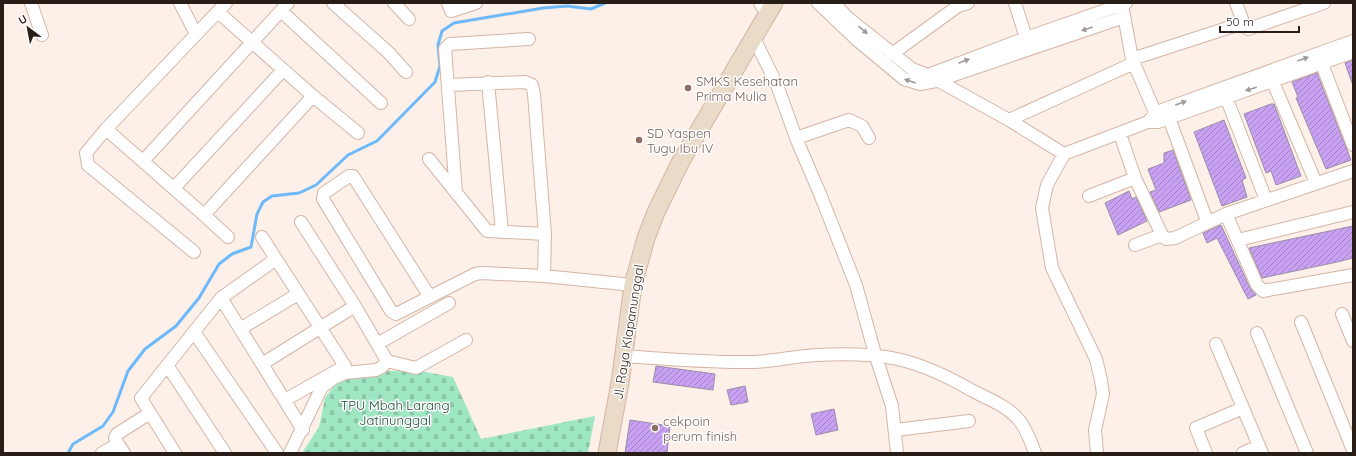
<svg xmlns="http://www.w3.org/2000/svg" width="1356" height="456" font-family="Quicksand,sans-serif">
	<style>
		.cemetery { fill: url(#cemetery-stones) }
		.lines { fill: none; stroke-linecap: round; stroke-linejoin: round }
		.stream { stroke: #6db9f9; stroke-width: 3 }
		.building { fill: url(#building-hatch); stroke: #9a8da8 }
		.street-casing { stroke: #d4b5a6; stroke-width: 14 }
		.secondary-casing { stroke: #d4b5a6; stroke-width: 19 }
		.street { stroke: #fff; stroke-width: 12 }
		.secondary { stroke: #eadac8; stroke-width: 17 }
		.oneway { fill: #9f9997 }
		.education-dot { fill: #8d6e63; stroke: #fff; stroke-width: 1.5 }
		.labels { text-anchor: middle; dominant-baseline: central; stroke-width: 3; stroke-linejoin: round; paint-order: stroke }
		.education-label { font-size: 13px; fill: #785e54; stroke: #fff; text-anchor: start }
		.street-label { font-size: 13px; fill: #291d18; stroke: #fff }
		.park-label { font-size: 13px; fill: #1e4a36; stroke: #fff }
	</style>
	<defs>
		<pattern id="cemetery-stones" width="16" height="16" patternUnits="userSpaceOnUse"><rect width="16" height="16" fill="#9fe6c2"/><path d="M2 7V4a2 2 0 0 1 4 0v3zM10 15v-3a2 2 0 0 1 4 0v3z" fill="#89c5a6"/></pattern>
		<pattern id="building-hatch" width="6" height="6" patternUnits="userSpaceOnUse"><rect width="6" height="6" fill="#c8a1f2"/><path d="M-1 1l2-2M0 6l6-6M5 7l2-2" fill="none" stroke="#a283c3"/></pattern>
	</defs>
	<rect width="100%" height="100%" fill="#fdf0e9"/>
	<path class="cemetery" d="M414,370L453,377L481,439L595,416L588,453H302L319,427L325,398L337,382L367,372Z"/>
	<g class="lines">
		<path class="stream" d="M68,453L73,444L103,426L113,412L128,371L145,349L176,326L199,298L219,264L232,254L251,247L257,214L263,202L272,196L299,193L316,185L348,155L377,141L435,82L440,66L438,45L442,31L454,23L543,8L567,6L591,9L605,3"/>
	</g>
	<path class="building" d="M1353,60V83H1352L1345,63Z
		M1317,73L1351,160L1326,169L1296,98L1298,97L1292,82Z
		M1271,104H1274L1301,176L1276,185L1271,171L1266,173L1244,114Z
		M1224,120L1246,178L1242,180L1247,197L1222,206L1194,132Z
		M1173,150L1191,200L1159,212L1150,192L1156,190L1148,169L1164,163V153Z
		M1129,191L1132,199L1136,197L1147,221L1118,235L1105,203Z
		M1221,225L1250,288L1256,295L1248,299L1217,238L1207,243L1203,233Z
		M1353,226V258L1337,262L1262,278L1249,248Z
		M656,366L715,374L713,390L653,382Z
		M745,386L748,402L731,405L727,390Z
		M834,409L838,430L816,435L811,414Z
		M630,420L670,426L667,453H625Z"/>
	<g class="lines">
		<g class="street-casing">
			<path id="street" d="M31,3L42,35
				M180,3L196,34
				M333,3L389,53L406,72
				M394,3L409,19
				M448,3L451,11L476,3
				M760,3L767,14
				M818,3L857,40L904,79L920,84L936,81L1124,17
				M834,3L848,18L912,69L928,75L1009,120L1064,154L1148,122H1158L1353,52
				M1015,3L1026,38
				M1236,3L1245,27L1248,29L1324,3
				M1123,10L1132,59L1158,119
				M281,11L381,103
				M754,38L777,85L796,138L820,194L856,285L875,354L892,406L897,453
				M892,54L958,6L968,3
				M1132,59L1243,23
				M1322,64L1353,145
				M928,75L1026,38L1126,3
				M488,82L502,232
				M1273,82L1316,183
				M448,85L525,82L532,85L534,94L545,234L544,276
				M313,96L358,133
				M1226,97L1266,200
				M1169,118L1207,221
				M1009,120L1134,63
				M1148,122L1156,113L1162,110L1353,41
				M106,129L204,215L313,96L218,12
				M1120,134L1135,178L1162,235L1166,239L1175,238L1226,214L1353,171
				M796,138L849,120L862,126L869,138
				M1064,154L1047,185L1042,208L1052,268L1096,359L1101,380L1103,394L1095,430L1097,453
				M429,159L487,231L545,234
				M143,161L288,3
				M174,188L283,70
				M456,193L445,49L450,44L529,39
				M1089,196L1135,178
				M1226,214L1257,285L1263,291L1353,275
				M204,215L228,237
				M301,222L355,306
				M262,237L276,259
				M1238,240L1353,212
				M1135,245L1162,235
				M194,252L88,165L86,153L106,129L226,3
				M430,297L353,176H349L324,193L323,199L391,311L396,314L475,274L481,273L544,276L633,285
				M221,298L303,430
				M1342,314L1353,341
				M1301,322L1353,450
				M240,329L298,294
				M194,332L277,453
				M1257,333L1307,453
				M377,344L449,303
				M1216,344L1262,453
				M623,356C667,359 710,363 754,362C775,361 796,356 817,355C882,352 914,357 971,390C986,398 1008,406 1019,420C1027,430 1031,442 1035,453
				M262,364L355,306L387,361L416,368L466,340
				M167,365L225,453
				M150,413L175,453
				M896,430L969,421
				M118,444L115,438L117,434L150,413L141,398L221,298L276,259L345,366L285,400
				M102,453L118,444L124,453
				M290,453L322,387L334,378L345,373L376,370L382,367L387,361
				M1206,453L1196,428L1243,408
				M1243,453L1259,446"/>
		</g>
		<g class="secondary-casing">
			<path id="secondary" d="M607,453L620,383L633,285L646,238L656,212L681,161L774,3"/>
		</g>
		<use href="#street" class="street"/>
		<use href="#secondary" class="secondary"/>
	</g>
	<defs><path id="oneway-solid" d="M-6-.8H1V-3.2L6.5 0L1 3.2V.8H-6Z"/></defs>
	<g class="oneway">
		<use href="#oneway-solid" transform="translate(1087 29) rotate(161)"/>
		<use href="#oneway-solid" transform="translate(863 30) rotate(40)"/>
		<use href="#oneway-solid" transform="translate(1303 59) rotate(-20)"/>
		<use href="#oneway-solid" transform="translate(964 61) rotate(-21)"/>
		<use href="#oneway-solid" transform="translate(910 81) rotate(-161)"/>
		<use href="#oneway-solid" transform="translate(1251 89) rotate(162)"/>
		<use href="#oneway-solid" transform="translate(1181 103) rotate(-20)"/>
	</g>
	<g class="education-dot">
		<circle cx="688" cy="88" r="4"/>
		<circle cx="639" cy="140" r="4"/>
		<circle cx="655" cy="428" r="4"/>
	</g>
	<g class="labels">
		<g class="education-label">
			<text x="696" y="81">SMKS Kesehatan<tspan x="696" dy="15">Prima Mulia</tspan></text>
			<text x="647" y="133">SD Yaspen<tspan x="647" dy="15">Tugu Ibu IV</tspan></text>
			<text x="663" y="421">cekpoin<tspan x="663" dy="15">perum finish</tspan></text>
		</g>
		<g class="street-label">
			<text transform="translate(628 332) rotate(-81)">Jl. Raya Klapanunggal</text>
		</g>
		<g class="park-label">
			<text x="395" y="405">TPU Mbah Larang<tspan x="395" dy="15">Jatinunggal</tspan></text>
		</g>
	</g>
	<rect width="1356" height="456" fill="none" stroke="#291d18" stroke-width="8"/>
	<g transform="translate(28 28) rotate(328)" stroke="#ffffff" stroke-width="3" paint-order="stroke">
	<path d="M0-3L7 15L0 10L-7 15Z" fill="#291d18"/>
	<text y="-6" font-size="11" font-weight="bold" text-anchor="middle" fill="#291d18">U</text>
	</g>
	<path d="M1220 26v6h79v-6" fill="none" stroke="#291d18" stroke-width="2"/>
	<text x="1226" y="26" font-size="12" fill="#291d18" stroke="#ffffff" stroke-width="3" paint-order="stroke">50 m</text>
</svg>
